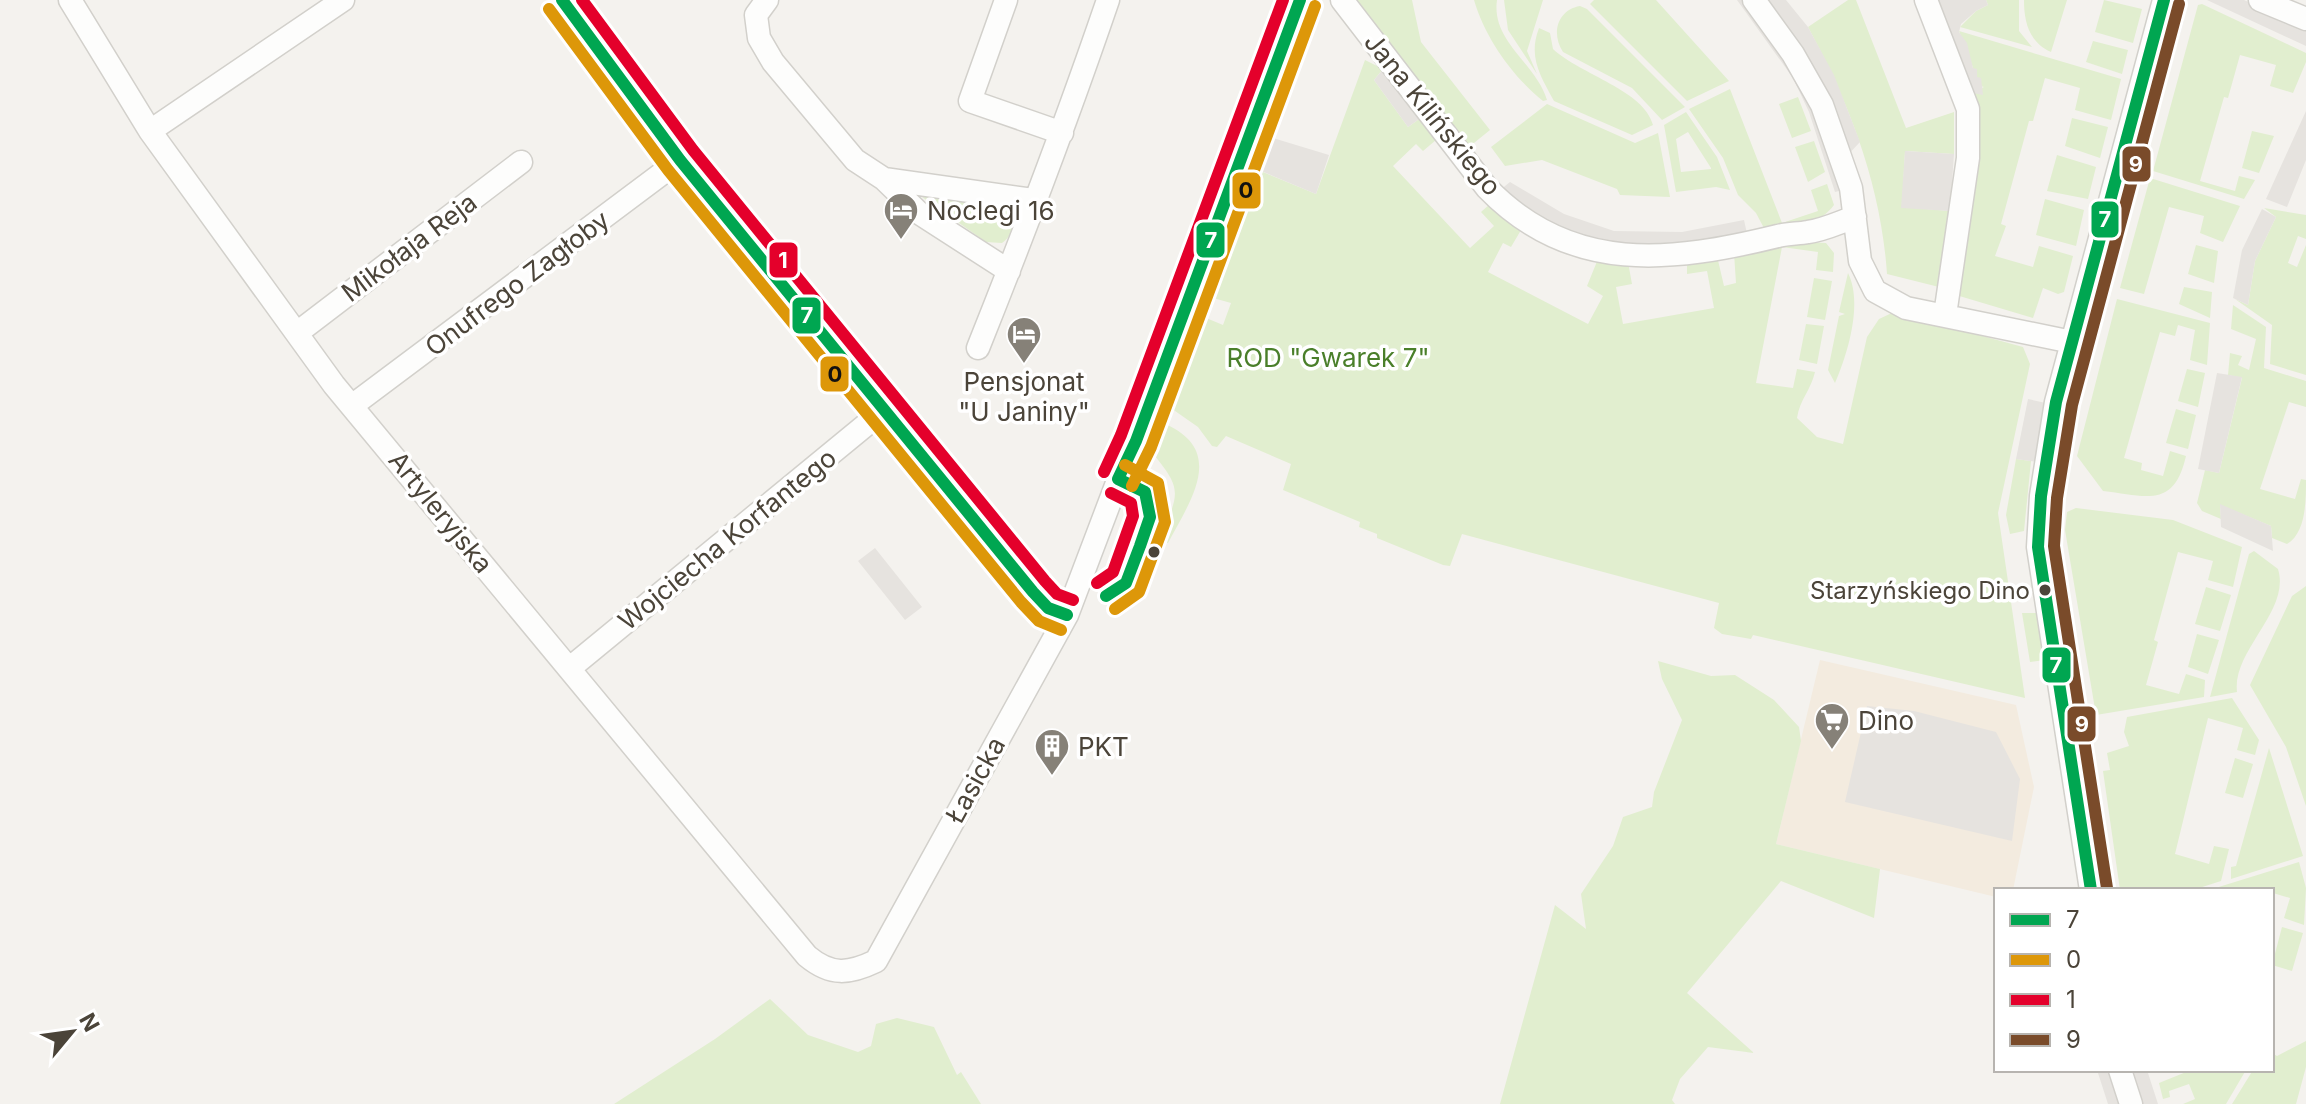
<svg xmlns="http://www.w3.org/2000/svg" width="2306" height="1104" font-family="Inter,sans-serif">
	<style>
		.commercial { fill: #f3ebdf }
		.green { fill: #e1eecf; fill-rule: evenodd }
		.parking { fill: #e6e3df }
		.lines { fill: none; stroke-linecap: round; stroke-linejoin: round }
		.minor-casing { stroke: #d2d0cb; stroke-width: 25 }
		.minor { stroke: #fdfdfc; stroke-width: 22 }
		.bus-1-casing { stroke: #fff; stroke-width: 18 }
		.bus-2-casing { stroke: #fff; stroke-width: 18 }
		.bus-3-casing { stroke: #fff; stroke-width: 18 }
		.bus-4-casing { stroke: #fff; stroke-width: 18 }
		.bus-1 { stroke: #00a651; stroke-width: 12 }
		.bus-2 { stroke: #dd9709; stroke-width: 12 }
		.bus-3 { stroke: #e4002b; stroke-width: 12 }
		.bus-4 { stroke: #7a4b2a; stroke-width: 12 }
		.bus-dot { fill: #4b4439; stroke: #fff; stroke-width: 3 }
		.labels { text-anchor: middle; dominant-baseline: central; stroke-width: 7; stroke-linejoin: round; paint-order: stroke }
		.bus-label { font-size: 24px; fill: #4b4439; stroke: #fff; text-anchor: end }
		.street-label { font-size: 26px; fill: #4b4439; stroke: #fff }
		.poi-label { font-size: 26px; fill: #4b4439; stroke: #fff; text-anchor: start }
		.park-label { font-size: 26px; fill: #4a7f2a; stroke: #fff }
		.line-badge { stroke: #fff; stroke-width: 3 }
		.badge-label { font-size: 22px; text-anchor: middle; font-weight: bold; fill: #fff }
		.pale-badge-label { font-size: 22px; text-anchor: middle; font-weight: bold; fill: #111 }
	</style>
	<rect width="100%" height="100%" fill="#f4f2ee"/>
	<path class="commercial" d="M1820,660L2016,705L2034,787L2013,890H1996V897L1776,844Z"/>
	<path class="green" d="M1357,0H1412L1421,42L1490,130L1469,147Z
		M1474,0H1497C1491,42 1536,63 1547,100L1543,101C1513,77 1485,38 1474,0Z
		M1504,0H1543L1527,51L1537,74L1508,30Z
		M1594,0H1656L1729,81L1687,101L1590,4Z
		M1848,0H1856L1906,128L1954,112V154L1905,151L1902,207L1950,211L1939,287L1887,274C1881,185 1850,105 1808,27Z
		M1986,0H2019V31L2032,47L1960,27L1976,11L1988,5Z
		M2024,0H2067L2051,52C2029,42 2024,22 2024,0Z
		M2104,0L2142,9L2133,43L2095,32Z
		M2202,4L2306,53V62L2293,93L2270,86L2276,65L2240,55L2228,98L2224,97L2200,181L2235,191L2239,176L2255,180L2244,199L2153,171L2198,5Z
		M1580,6L1587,9L1685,107L1662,120L1632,88L1563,52C1551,34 1557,10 1580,6Z
		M1539,28L1550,33L1553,49C1581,75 1644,90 1653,125L1632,135L1554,101C1540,75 1528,57 1539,28Z
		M1959,31L2121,79L2111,120L2075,110L2080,88L2045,78L2033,121H2029L2001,224L2006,226L1995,256L2033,267L2039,246L2073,256L2064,292L2058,294L2043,288L2033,318L1956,295L1969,93L1984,87L1980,86Z
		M2093,41L2128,50L2122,74L2086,62Z
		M1365,60L1383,69L1374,80L1408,127L1422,117L1436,140L1423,151L1416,144L1393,166L1470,248L1494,226L1481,212L1490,204L1524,225L1511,247L1503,243L1488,272L1588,324L1603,296L1587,286L1598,259L1628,262L1632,284L1616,287L1623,324L1714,308L1707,271L1687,274V261L1717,256L1724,286L1736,283L1734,253L1781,241L1826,243L1834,253L1833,272L1816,270L1818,252L1782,247L1756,383L1793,388L1797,369L1815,372C1811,390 1800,399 1797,418L1817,437L1843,444L1867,337L1879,319L1894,312L2023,347L2030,364L1998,513L2025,698L1753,635L1751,639L1722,634L1714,628L1719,603L1462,534L1450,566L1443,565L1377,538V534L1359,527L1360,522L1283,490L1291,464L1226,436L1217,447L1212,446L1198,427L1165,404L1199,315L1223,325L1231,303L1206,296L1253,168L1316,194Z
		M1730,89L1782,223L1818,211L1811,190L1827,184L1834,205C1818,227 1789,226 1765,230L1756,213L1738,195L1723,158L1689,109Z
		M1798,97L1811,131L1792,138L1779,104Z
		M1547,104L1635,143L1658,133L1670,197L1620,195L1617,189L1542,160L1505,166L1491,147Z
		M1686,112L1717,157L1730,190L1716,187L1676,192L1664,125ZM1688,132L1711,168V169L1681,172L1676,139Z
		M2072,118L2108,127L2100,158L2065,146Z
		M2252,131L2274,136L2259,173L2242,168Z
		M1814,141L1825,172L1808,182L1795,147Z
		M2057,155L2096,167L2088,199L2047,191Z
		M2150,178L2240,206L2223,242L2200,233L2204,216L2169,207L2144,294L2120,288Z
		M915,192L1002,206L1012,211C1016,223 1012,236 1002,243L986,242Z
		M2045,199L2084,210L2076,246L2036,235Z
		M2264,208L2306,215V239L2298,236L2288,263L2297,267L2306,245V375L2270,364L2272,325L2235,299L2248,305L2255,261L2276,217Z
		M2196,245L2218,251L2214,283L2188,274Z
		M1848,273C1863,303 1848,353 1835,383L1828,370L1839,316L1845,314L1839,312Z
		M1814,278L1832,281L1825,320L1807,317Z
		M2184,287L2212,292L2210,318L2179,304Z
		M2117,299L2210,323L2207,365L2190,360L2195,330L2178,325L2175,336L2160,332L2124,458L2142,463L2141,470L2163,476L2170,451L2186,456C2174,509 2146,496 2103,491L2077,456Z
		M2233,305L2266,327L2264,368L2306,381V407L2289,402L2260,489L2295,499L2301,479L2306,480C2306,501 2306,533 2287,544L2272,538L2271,526L2220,505L2221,519L2202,511L2197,503L2205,470L2219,473L2242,378L2228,375L2230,353L2242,356L2238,365L2249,370L2256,339L2231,329Z
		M1806,324L1824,326L1817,364L1799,360Z
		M2187,369L2205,373L2198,407L2178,401Z
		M2176,409L2196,415L2188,449L2166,443Z
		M1165,424C1227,451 1190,501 1168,543L1160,540C1179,491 1184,491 1150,450L1156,429Z
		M2016,459L2031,461L2024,531L2010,534L2006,515Z
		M2076,508L2173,520L2242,547L2233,587L2208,580L2213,561L2178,552L2154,640L2158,642L2146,685L2179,694L2186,674L2205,680L2204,697L2096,715L2065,530L2067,512Z
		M2254,551L2278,569C2291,611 2232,650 2237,692L2210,697L2249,554Z
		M2306,586V806L2286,747L2250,685L2292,596Z
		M2206,587L2231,595L2220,631L2195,624Z
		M2022,613H2037L2045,660L2030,662Z
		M2197,634L2219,640L2208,674L2188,667Z
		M1658,661L1711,676L1735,675L1774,700L1799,727L1801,741L1776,844L1880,869L1874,918L1781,881L1687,993L1754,1053L1708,1047L1680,1079L1672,1100L1675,1104H1500L1555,905L1586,929L1581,894L1613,846L1623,817L1652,807L1654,792L1682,720L1662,679Z
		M2232,698L2259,740L2255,755L2237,750L2243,728L2208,718L2175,854L2209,864L2214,846L2229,849L2221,881L2193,890H2120L2103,771L2110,770L2107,753L2129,746L2124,732L2127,717Z
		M2269,748L2303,856L2231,879V867L2236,866Z
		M2235,758L2253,764L2243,798L2225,793Z
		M2299,862L2306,888L2304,925L2284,918L2290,898L2256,888L2209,890Z
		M2282,927L2303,933L2292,971L2272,965Z
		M770,999L808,1035L858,1052L871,1046L876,1024L897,1018L934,1027L957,1075L961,1072L981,1104H614L715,1039Z
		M2306,1041V1067L2296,1104H2232L2253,1070H2272V1053L2277,1056Z
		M2191,1070H2246L2226,1104H2183L2195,1099L2189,1084L2169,1091L2170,1097L2163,1099L2159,1083Z"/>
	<path class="parking" d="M1737,0H1786L1808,27L1834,75L1860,142L1843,160L1851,188L1835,192L1809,112L1793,78Z
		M1926,0H1986L1988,5L1976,11L1961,24L1959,32L1967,43L1973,68L1977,69V77L1981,78L1983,95L1963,91Z
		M2207,0H2244L2306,29V46Z
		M2160,13L2184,20L2080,397L2066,466L2016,459L2028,399L2055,405Z
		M1302,16L1316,23L1273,138L1329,155L1316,194L1247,165Z
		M1384,68L1422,117L1408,127L1374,80Z
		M2306,111V160L2287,207L2266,199Z
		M1905,151L1954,154L1950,211L1901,208Z
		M1510,182L1564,214L1614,231L1682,232L1744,220L1749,243L1600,252L1494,195Z
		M2262,209L2276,217L2255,261L2248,305L2233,298L2242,250Z
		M2217,373L2242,377L2219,473L2198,469Z
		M2220,504L2271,526L2273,551L2221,527Z
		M875,548L922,607L905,620L858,561Z
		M2082,674L2090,722L2064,726L2060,678Z
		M1867,706L1914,711L1996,732L2020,779L2012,841L1845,802Z
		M2099,790L2114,890H2091L2075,794Z
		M2097,1070H2147L2158,1104H2108Z"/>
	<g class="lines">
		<g class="minor-casing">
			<path id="minor" d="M70,0L150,131L334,385L807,956C831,976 849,974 876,961L1067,615L1300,0
				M562,0L680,160L1033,592L1048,608L1067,615
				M767,0L756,15L759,38L773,62L855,160L884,179L919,213L1009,271
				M1006,0L970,101L1062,133
				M1342,0L1487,188C1571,275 1672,262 1778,236C1788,233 1798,234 1808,232C1824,230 1840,222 1855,217
				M1754,0L1793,54L1822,105L1851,188L1860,261L1875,291L1906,308L2072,342
				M1926,0L1968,109V158L1945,315
				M2260,0L2306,19
				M150,131L343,0
				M884,179L1033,200
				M297,333L521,162
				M978,348C1024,233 1068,117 1108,0
				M353,405L680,160
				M570,668L884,410
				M2091,890L2038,547L2041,496L2056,402L2164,0
				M2120,1070L2131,1104"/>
		</g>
		<use href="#minor" class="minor"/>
		<g class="bus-1-casing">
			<path id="bus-1" d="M562,0L680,160L1033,592L1048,608L1067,615
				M1118,479L1136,441L1300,0
				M1106,596L1126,583L1140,546L1150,517L1145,492L1118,479
				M2091,890L2038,547L2041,496L2056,402L2164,0"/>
		</g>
		<g class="bus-2-casing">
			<path id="bus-2" d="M549,9L668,170L1021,602L1039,621L1061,630
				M1132,486L1151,447L1315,6
				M1115,609L1139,592L1165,522L1158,483L1125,465"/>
		</g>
		<g class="bus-3-casing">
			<path id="bus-3" d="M582,0L693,150L1045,581L1057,594L1073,600
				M1104,472L1121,435L1283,0
				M1097,583L1113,572L1133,516L1131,503L1111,493"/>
		</g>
		<g class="bus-4-casing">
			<path id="bus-4" d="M2107,888L2054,546L2057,498L2072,405L2179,4"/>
		</g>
		<use href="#bus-1" class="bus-1"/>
		<use href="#bus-2" class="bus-2"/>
		<use href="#bus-3" class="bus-3"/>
		<use href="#bus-4" class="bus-4"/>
	</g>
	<defs>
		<g id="hotel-pin" transform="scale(1.8)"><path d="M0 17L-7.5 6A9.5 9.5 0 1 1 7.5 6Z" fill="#868178" stroke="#fff"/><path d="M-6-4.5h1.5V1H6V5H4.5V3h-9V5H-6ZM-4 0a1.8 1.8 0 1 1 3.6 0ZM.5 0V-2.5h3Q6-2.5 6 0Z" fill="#fff"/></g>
		<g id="supermarket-pin" transform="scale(1.8)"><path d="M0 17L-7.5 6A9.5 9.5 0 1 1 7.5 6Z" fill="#868178" stroke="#fff"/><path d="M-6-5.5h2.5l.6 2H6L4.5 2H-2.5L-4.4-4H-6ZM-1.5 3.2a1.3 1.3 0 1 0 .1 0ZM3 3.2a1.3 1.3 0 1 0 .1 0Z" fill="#fff"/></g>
		<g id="building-pin" transform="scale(1.8)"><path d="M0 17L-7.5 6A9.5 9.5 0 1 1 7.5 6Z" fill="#868178" stroke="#fff"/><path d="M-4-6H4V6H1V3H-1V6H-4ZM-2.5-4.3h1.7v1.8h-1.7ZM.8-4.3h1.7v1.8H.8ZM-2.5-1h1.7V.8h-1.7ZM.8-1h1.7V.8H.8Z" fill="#fff"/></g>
	</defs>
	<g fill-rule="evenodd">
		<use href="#hotel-pin" x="901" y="210"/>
		<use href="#hotel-pin" x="1024" y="334"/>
		<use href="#supermarket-pin" x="1832" y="720"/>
		<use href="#building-pin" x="1052" y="746"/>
	</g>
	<g class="bus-dot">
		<circle cx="1154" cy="552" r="7"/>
		<circle cx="2045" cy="590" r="7"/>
	</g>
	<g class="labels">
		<g class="bus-label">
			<text x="2030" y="590">Starzyńskiego Dino</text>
		</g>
		<g class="street-label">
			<text transform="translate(1433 114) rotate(51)">Jana Kilińskiego</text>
			<text transform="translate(409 247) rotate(-37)">Mikołaja Reja</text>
			<text transform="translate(517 283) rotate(-37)">Onufrego Zagłoby</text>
			<text transform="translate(441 512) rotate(51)">Artyleryjska</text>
			<text transform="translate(727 539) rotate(-39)">Wojciecha Korfantego</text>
			<text transform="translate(975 780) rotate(-61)">Łasicka</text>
		</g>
		<g class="poi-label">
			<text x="927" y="210">Noclegi 16</text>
			<text x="1024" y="381" text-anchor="middle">Pensjonat<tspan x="1024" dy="30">"U Janiny"</tspan></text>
			<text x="1858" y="720">Dino</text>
			<text x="1078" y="746">PKT</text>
		</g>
		<g class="park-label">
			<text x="1328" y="357">ROD "Gwarek 7"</text>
		</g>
	</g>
	<g class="line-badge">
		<rect x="2121" y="145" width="31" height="38" rx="8" fill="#7a4b2a"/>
		<rect x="1231" y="171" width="31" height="39" rx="8" fill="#dd9709"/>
		<rect x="2090" y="200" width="30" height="39" rx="8" fill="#00a651"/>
		<rect x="1195" y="221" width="31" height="38" rx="8" fill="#00a651"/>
		<rect x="768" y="241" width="31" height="38" rx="8" fill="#e4002b"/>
		<rect x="791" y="296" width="31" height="39" rx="8" fill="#00a651"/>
		<rect x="819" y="355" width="31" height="38" rx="8" fill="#dd9709"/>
		<rect x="2041" y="646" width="31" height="38" rx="8" fill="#00a651"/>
		<rect x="2066" y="705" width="31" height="38" rx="8" fill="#7a4b2a"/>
	</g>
	<g class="badge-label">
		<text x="2136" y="172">9</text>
		<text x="2105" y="227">7</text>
		<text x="1211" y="248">7</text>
		<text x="783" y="268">1</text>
		<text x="807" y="323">7</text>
		<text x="2056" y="673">7</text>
		<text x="2082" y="732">9</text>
	</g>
	<g class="pale-badge-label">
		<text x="1246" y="198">0</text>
		<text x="835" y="382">0</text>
	</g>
	<rect x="1994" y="888" width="280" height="184" fill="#ffffff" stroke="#b7b4b0" stroke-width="2"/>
	<rect x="2010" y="914" width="40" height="12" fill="#00a651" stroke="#b7b4b0" stroke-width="2"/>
	<text x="2066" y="928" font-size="24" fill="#4b4439">7</text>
	<rect x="2010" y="954" width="40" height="12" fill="#dd9709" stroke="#b7b4b0" stroke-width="2"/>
	<text x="2066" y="968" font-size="24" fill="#4b4439">0</text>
	<rect x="2010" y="994" width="40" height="12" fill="#e4002b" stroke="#b7b4b0" stroke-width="2"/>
	<text x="2066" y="1008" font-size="24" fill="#4b4439">1</text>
	<rect x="2010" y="1034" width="40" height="12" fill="#7a4b2a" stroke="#b7b4b0" stroke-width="2"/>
	<text x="2066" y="1048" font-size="24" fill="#4b4439">9</text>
	<g transform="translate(72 1032) rotate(61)" stroke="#ffffff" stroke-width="6" paint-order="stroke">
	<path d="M0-6L14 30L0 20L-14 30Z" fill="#4b4439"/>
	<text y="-12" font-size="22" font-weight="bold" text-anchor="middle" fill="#4b4439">N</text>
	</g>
</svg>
